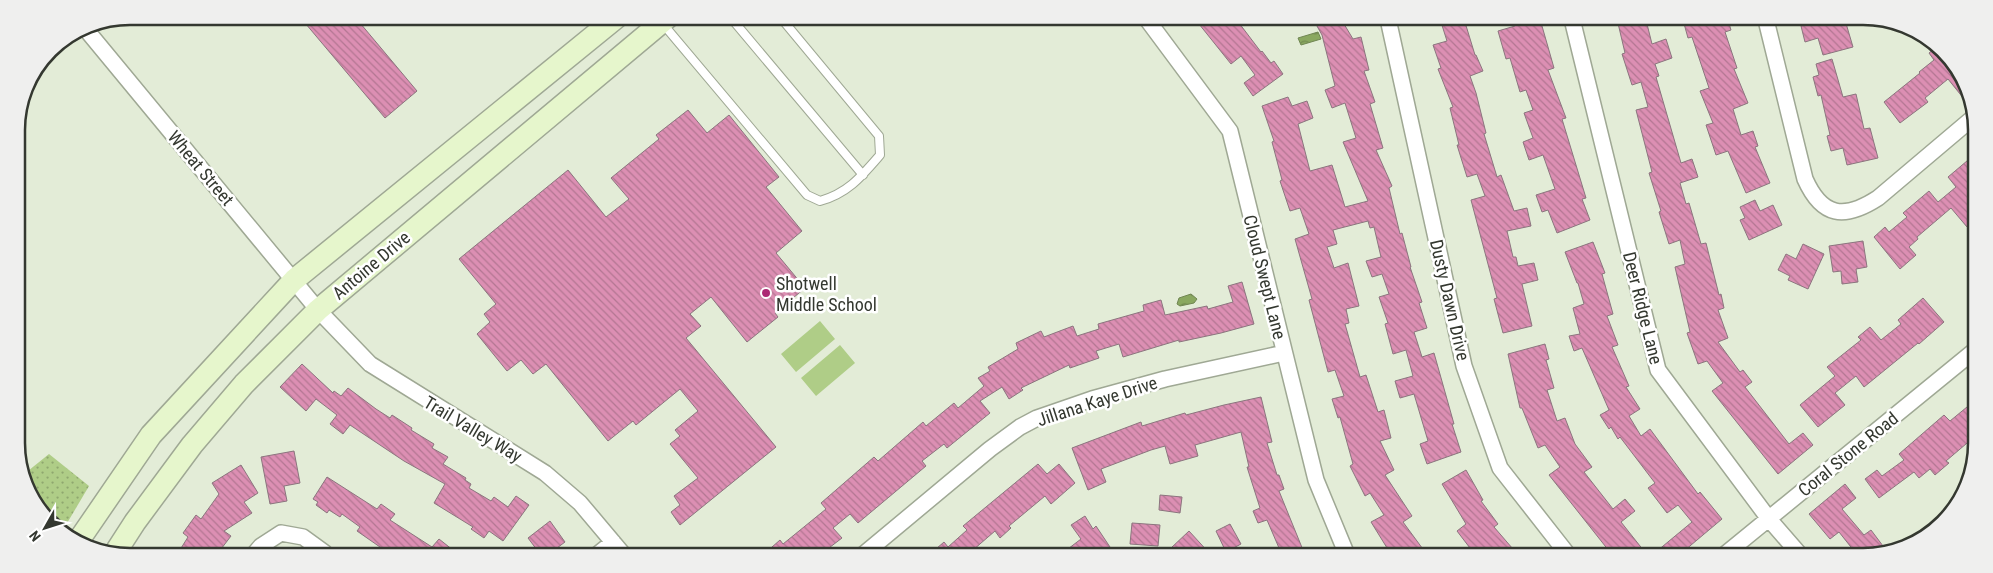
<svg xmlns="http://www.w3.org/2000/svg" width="1993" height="573" font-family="'Roboto Condensed',sans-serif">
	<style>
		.grass { fill: url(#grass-dots) }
		.park { fill: #afcd87 }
		.water { fill: url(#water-waves); stroke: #708652 }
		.building { fill: url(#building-back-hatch); stroke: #8b757e }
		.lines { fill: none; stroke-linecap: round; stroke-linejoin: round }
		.lane-casing { stroke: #9fa894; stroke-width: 10 }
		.street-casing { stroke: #9fa894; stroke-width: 18 }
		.secondary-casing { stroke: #9fa894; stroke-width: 24 }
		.lane { stroke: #fff; stroke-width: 8 }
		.street { stroke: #fff; stroke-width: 15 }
		.secondary { stroke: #e6f6cc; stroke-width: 21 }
		.poi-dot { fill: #ac2974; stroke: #fff; stroke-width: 2 }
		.labels { text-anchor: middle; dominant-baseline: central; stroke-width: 5; stroke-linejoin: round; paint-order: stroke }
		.street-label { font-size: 18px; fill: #343830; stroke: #fff }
		.poi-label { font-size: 18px; fill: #343830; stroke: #fff; text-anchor: start }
		.rim { fill: none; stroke: #343830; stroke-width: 2.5 }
	</style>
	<defs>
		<pattern id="grass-dots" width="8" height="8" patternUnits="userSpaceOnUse" patternTransform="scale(1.25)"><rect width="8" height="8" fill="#afcd87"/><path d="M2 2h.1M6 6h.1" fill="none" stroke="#8fa76f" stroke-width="1.8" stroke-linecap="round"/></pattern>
		<pattern id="water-waves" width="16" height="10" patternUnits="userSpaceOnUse" patternTransform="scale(1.25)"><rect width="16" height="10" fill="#8aa860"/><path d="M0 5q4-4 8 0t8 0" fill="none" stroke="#728a50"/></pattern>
		<pattern id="building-back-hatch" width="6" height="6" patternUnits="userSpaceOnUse" patternTransform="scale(1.25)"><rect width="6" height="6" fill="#dc8fb3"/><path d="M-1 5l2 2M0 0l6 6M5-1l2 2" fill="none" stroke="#b37692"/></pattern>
	</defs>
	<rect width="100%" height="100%" fill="#e3ecd7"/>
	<path class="grass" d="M49,454L89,486L63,530L45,518L23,475Z"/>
	<path class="park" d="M820,321L835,339L796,372L781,354Z
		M840,345L855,363L816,396L801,378Z"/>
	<path class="water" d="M1318,32L1321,39L1301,45L1298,38Z
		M1191,294L1197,299L1194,303L1180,306L1177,304L1179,298Z"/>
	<path class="building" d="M300,17H355L417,91L385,118Z
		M1195,19H1236L1261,52L1262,51L1271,63L1274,61L1283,74L1253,96L1244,83L1255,75L1241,56L1231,64Z
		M1313,19H1341L1353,39L1361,37L1369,70L1364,71L1375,102L1370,104L1383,148L1376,150L1392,186L1389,188L1400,234L1402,233L1411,267H1410L1422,302L1419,303L1427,328L1414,332L1422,357L1434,353L1454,424H1452L1461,452L1427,464L1420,444L1428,441L1414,394L1400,398L1395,381L1413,376L1406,350L1393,354L1385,324L1388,323L1379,297L1389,294L1382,274L1372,277L1366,261L1381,257L1374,227L1370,228L1368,221L1333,230L1337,244L1327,247L1334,268L1348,263L1359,306L1346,309L1349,323L1345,324L1360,377L1366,375L1378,412L1384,410L1391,438L1380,441L1394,470L1385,475L1412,516L1403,522L1428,556H1392L1371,522L1384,515L1370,493L1365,496L1350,466L1353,464L1340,417L1338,418L1332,399L1344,396L1335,370L1328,372L1309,300L1312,299L1295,239L1309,234L1300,208L1290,211L1280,181L1282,180L1272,142L1274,141L1262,106L1288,97L1292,106L1307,101L1313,118L1298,124L1310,171L1332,165L1345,207L1368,201L1343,142L1356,138L1345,103L1332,108L1325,90L1335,86L1322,35Z
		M1440,19H1464L1475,55H1476L1483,71L1470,76L1476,93L1486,133L1484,134L1497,177L1501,175L1514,211L1527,208L1531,226L1507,231L1513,257H1516L1518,266L1534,263L1538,280L1522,284L1532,326L1503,333L1494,299L1497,298L1471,200L1485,196L1477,174L1467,177L1457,145H1459L1450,108L1453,107L1438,69L1441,68L1433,45L1447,41Z
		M1522,19H1540L1554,68L1548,70L1566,118L1562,119L1586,198L1582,199L1590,220L1557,233L1548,210L1542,212L1536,195L1555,189L1543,155L1529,160L1523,142L1533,138L1524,113L1533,110L1526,90L1520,92L1510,58L1506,59L1498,31L1515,26L1513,22Z
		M1617,19L1646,20L1652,44L1666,39L1672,58L1655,64L1659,76L1656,77L1681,163L1692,159L1698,177L1680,183L1686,204L1689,203L1701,244L1706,243L1719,295L1721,294L1724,308L1718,310L1728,338L1718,342L1740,372L1743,370L1752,382L1745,387L1789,444L1803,433L1813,445L1778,474L1712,391L1723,383L1707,361L1698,364L1687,333L1690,332L1675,267L1685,264L1680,240L1669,244L1659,212L1661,211L1649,173L1652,172L1636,110L1648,107L1641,82L1632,85L1622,54L1625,53Z
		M1683,20H1728L1731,30L1725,32L1737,68L1734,69L1748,103L1733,109L1741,135L1753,131L1758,146L1755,147L1770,183L1746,193L1728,151L1716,155L1706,125L1713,123L1700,91L1709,88L1692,37L1688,38Z
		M1825,20H1845L1853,47L1823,55L1818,38L1805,42L1801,26Z
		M1938,46L1949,60L1968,96L1964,99L1948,79L1925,98L1928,102L1900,123L1884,102L1920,73L1919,72L1934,60L1929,53Z
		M1832,59L1843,97L1856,94L1864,129L1870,128L1878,158L1847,165L1843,148L1831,151L1827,136L1830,135L1821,95L1818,96L1813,77L1819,75L1816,64Z
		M688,110L707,133L729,115L779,177L766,187L802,231L776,253L805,288L775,313L778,317L747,342L711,297L690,314L701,326L686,338L776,447L680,525L671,512L680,505L674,496L698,478L670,444L680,436L675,430L698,411L680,389L636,425L633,421L608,441L546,364L533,374L521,360L507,371L477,334L490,322L484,314L496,304L459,259L568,170L606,217L629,199L611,178L659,139L656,135Z
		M1974,155V221L1967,227L1951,208L1917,237L1918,239L1909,247L1916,255L1900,269L1874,237L1885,227L1889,232L1907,217L1903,213L1929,191L1938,202L1956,187L1948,177Z
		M1755,200L1760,211L1773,205L1782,225L1749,240L1740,220L1745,218L1740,207Z
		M1863,241L1867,267L1856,269L1858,282L1842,284L1841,271L1833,272L1829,246Z
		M1593,242L1605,273L1602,274L1613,314L1607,316L1618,345L1612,347L1629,386L1626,387L1640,409L1629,416L1641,436L1650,429L1698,494L1700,492L1722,519L1678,556H1651L1692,522L1678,505L1667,513L1648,488L1655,483L1620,437L1618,439L1611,427L1609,429L1600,415L1609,410L1582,348L1574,351L1569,336L1580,334L1573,308L1584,304L1578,283H1577L1565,252Z
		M1803,244L1824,254L1808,289L1788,280L1790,276L1778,270L1786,254L1796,259Z
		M1242,282L1254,324L1221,333L1179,342V340L1123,357L1119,344L1096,351L1099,358L1070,368L1069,365L1021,388L1023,390L1009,399L1002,387L980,401L990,413L947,448L944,444L922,461L926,466L858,523L850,514L833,528L842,538L821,554H764L780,540L783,544L826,509L821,503L874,457L878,461L923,422L926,426L954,403L958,408L984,386L978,378L990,371L988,367L1018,349L1016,343L1041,331L1044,337L1073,326L1077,336L1099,329L1098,324L1144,311L1143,305L1161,300L1165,315L1207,306L1208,309L1233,302L1228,286Z
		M1923,298L1944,322L1919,344L1918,343L1864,387L1856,376L1835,393L1845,405L1818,427L1800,405L1835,376L1827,367L1861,340L1858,337L1870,327L1881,340L1901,324L1898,320Z
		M1545,344L1549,359L1546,360L1554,388L1547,390L1557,421L1565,418L1575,444L1592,467L1584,472L1613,509L1625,499L1635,511L1621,522L1648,556H1613L1549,475L1560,467L1545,445L1538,448L1522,408H1520L1508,354Z
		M302,364L333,393L334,391L341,396L348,388L376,409L390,418L392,415L412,428L411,430L434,444L432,448L448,457L443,464L466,478L465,480L471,484L469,488L491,501L494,497L508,507L516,496L529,505L503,541L489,531L484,538L471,529L473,527L434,503L445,484L404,461L350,425L343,434L330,424L337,415L316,399L306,411L280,387Z
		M1261,397L1272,442L1267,443L1277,475H1279L1284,489L1279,491L1305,555H1282L1267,520L1258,523L1253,511L1260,508L1247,467H1249L1241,432L1195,445L1198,456L1170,464L1165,446L1151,450L1101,469L1106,482L1088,490L1072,448L1141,422L1142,426L1185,413L1186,415L1224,405Z
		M1973,402V438L1946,461L1949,463L1935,475L1930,469L1919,478L1914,472L1879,498L1865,479L1877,470L1882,476L1904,460L1899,454L1944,415L1950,421Z
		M294,451L300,483L284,486L287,501L270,504L261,457Z
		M1038,464L1047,474L1059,464L1075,483L1051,504L1045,496L1009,526L1011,528L1000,538L995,531L973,550L977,555H929L944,542L948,547L967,530L963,526Z
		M241,465L258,493L244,502L252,513L224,531L231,536L218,553H178L188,537L183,533L196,515L201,519L219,494L212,483Z
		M1466,470L1483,500L1481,501L1498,524L1494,527L1519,556H1476L1457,531L1466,524L1442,484Z
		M327,477L377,509L381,504L395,514L390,520L432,547L439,539L458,554H390L357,531L360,527L342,514L340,517L329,510L327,513L316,505L318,502L313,499Z
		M1845,484L1856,498L1842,509L1864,535L1871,530L1886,550L1871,557L1858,556L1839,532L1830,539L1809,514Z
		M1160,495L1182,497L1180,513L1159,510Z
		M1085,516L1093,529L1096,526L1112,550L1105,555H1060L1081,539L1071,525Z
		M550,521L565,542L549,554H540L528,538Z
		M1132,523L1160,525L1158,546L1130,544Z
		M1230,524L1241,544L1226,552L1216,531Z
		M1189,531L1211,555H1178L1171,548Z"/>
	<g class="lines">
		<g class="lane-casing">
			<path id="lane" d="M731,18L863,175
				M663,24L807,195L820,201C848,193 861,177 880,155L879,136L781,18
				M737,24L746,18"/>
		</g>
		<g class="street-casing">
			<path id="street" d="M1146,18L1230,131L1316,480L1347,555
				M1388,19L1464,366L1500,468L1569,556
				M1572,19L1658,370L1769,519L1801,556
				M1766,20L1805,179C1822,217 1844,220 1878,198L1975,116
				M84,27L318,310L370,364L545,473L580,503L623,554
				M255,553L261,546L281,533L303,537L325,553
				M598,554L613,542
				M864,554L990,449L1020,427L1037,418L1092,399L1165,379L1284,353
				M1723,556L1974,351"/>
		</g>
		<g class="secondary-casing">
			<path id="secondary" d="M79,540L151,435L294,280L617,17
				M115,553L135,522L192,445L244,384L318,310L668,17"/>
		</g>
		<use href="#lane" class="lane"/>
		<use href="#street" class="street"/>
		<use href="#secondary" class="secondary"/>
	</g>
	<circle class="poi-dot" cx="766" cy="293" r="5"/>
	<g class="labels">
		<g class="street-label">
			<text transform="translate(201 168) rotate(50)">Wheat Street</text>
			<text transform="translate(371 265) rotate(-40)">Antoine Drive</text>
			<text transform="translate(1265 277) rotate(76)">Cloud Swept Lane</text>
			<text transform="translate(1450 300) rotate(77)">Dusty Dawn Drive</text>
			<text transform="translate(1643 308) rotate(76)">Deer Ridge Lane</text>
			<text transform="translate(1097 401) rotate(-18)">Jillana Kaye Drive</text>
			<text transform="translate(473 429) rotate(31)">Trail Valley Way</text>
			<text transform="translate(1848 454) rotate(-39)">Coral Stone Road</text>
		</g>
		<g class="poi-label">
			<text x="776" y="283">Shotwell<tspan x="776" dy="21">Middle School</tspan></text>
		</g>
	</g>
	<path d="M0 0H1993V573H0ZM130 25H1863A105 105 0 0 1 1968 130V443A105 105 0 0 1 1863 548H130A105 105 0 0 1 25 443V130A105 105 0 0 1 130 25Z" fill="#efefee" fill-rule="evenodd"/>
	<path class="rim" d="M130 25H1863A105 105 0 0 1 1968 130V443A105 105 0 0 1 1863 548H130A105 105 0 0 1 25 443V130A105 105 0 0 1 130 25Z"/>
	<g transform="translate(45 528) rotate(231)" stroke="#ffffff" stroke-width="4" paint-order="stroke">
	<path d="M0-4L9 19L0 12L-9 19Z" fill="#343830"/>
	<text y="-8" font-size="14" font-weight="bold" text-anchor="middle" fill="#343830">N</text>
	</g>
</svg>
